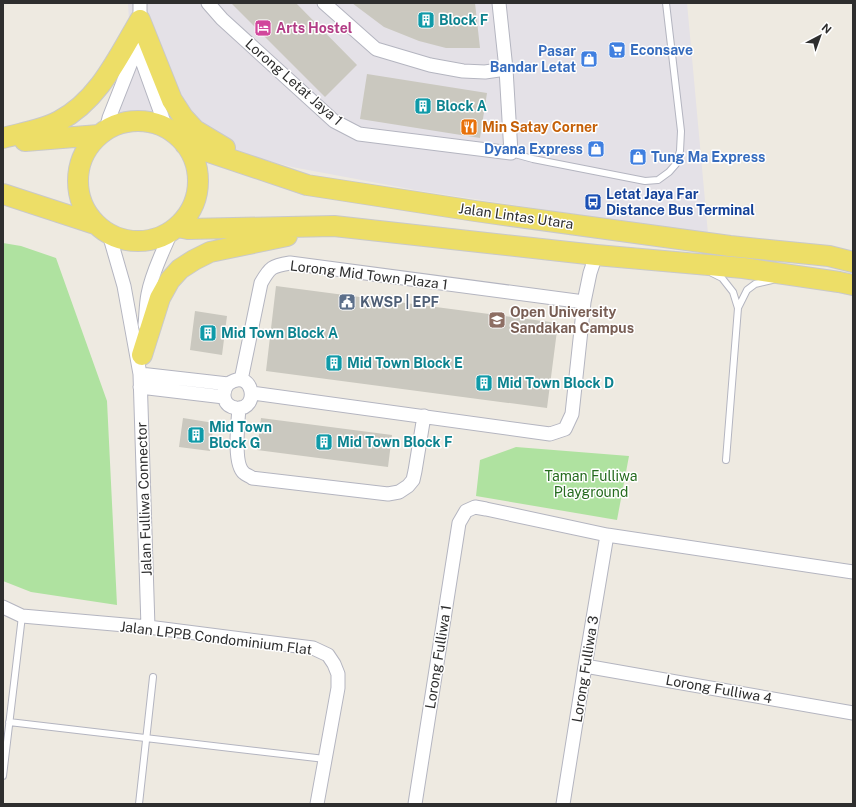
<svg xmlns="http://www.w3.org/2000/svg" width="856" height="807" font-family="'Public Sans',sans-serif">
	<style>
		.industrial { fill: #e4e1e7 }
		.green { fill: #afe2a0 }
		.building { fill: #cac8bf }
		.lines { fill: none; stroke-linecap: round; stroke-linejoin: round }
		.service-casing { stroke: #b4b5c0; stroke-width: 8 }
		.minor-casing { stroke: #b4b5c0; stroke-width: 15 }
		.primary-casing { stroke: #c9c9c9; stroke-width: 22 }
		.service { stroke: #fff; stroke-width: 6 }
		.minor { stroke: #fff; stroke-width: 13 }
		.primary { stroke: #edde67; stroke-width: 20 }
		.labels { text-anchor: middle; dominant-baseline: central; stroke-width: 3; stroke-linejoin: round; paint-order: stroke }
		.culture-label { font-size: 14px; font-weight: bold; fill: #0d838f; stroke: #fff; text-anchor: start }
		.hotel-label { font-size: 14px; font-weight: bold; fill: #b23c85; stroke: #fff; text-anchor: start }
		.shop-label { font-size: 14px; font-weight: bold; fill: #366cbe; stroke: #fff; text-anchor: start }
		.street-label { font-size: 14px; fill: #2e2e2e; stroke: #fff }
		.food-label { font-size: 14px; font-weight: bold; fill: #c56008; stroke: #fff; text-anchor: start }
		.transit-label { font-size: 14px; font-weight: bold; fill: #164399; stroke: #fff; text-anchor: start }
		.service-label { font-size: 14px; font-weight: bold; fill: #4e5e75; stroke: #fff; text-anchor: start }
		.education-label { font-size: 14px; font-weight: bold; fill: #785e54; stroke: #fff; text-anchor: start }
		.park-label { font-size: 14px; fill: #256b1e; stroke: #fff }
	</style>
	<rect width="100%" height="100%" fill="#eeeae1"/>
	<path class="industrial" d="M128,3H687L708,234L415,190L292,167L203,143L148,124L102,130L131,53Z"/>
	<path class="green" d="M3,243L21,246L56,258L107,401L117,605L31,592L3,581Z
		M516,447L629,456L617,520L476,496L480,460Z"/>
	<path class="building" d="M231,3H296L357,65L325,97Z
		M352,3H475L480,48H446L419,41L384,27Z
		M367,74L487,93L480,138L360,119Z
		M276,286L558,323L547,408L266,371Z
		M195,311L227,316L222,355L190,350Z
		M183,418L214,423L210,451L179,447Z
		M261,418L392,435L388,467L257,450Z"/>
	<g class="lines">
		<g class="service-casing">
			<path id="service" d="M511,153L533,159L645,181L658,180L669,172L676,164L680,151L681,131L666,3
				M712,273L722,278L733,292L738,308L726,460
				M738,308L747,290L755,284L772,280
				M9,722L325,759
				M3,776L22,616
				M139,804L153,677"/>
		</g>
		<g class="minor-casing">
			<path id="minor" d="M140,3V20L137,47L164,122L170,131
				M208,3L222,19L334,121L359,134L511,153L506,69L499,3
				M324,3L376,49L430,65L463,71L485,72L506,69
				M106,130L109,118L137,47
				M109,234L124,286L140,374L148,627
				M145,325C146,315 146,304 148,294C152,272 163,252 171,232
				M140,374L228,384C253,366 261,411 236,408C223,406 221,393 228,384
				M241,380L261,283C270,267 272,266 290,263L584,302
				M140,387L224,397
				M252,393L550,434L565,429L572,414L584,302L590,273L596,255
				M239,408C238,422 233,464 244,473C246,475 250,476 252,478L388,494L399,492L408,486L413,480L415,471L424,416
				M3,607L22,616L148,627L313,648L328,655L334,664L338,674V688L317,804
				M585,666L853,713
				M415,804L459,523L466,511L475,507L486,509L607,535L853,572
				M563,804L585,666L607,535"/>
		</g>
		<g class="primary-casing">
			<path id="primary" d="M140,20L172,100L183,117L195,130L225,148
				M78 181a60 60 0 1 1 120 0a60 60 0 1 1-120 0Z
				M3,138C21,133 42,130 59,121C99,100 118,57 140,20
				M25,141L99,135
				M185,144L307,185L475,211L730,246L829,256L853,262
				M3,194L95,224
				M178,227L188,229L334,226L596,255L743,268L839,282L853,285
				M142,355L160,298L170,280L180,269L194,260L210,252L287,236"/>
		</g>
		<use href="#service" class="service"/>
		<use href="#minor" class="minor"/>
		<use href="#primary" class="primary"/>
	</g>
	<defs>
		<g id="building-square" transform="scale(0.9)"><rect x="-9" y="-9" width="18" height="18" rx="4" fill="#0f9aa8" stroke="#fff"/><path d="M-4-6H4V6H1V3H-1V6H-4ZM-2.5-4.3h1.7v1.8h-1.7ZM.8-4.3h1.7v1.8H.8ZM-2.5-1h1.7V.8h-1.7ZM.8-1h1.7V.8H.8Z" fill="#fff"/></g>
		<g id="hotel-square" transform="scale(0.9)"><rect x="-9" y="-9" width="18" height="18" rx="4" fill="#d1479c" stroke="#fff"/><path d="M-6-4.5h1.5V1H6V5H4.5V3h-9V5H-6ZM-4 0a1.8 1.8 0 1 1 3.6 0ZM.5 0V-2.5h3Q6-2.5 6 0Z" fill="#fff"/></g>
		<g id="supermarket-square" transform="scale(0.9)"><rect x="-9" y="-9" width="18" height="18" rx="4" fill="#3f7fe0" stroke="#fff"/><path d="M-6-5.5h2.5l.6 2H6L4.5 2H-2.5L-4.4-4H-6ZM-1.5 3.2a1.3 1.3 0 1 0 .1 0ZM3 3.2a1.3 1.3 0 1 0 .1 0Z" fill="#fff"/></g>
		<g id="shop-square" transform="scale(0.9)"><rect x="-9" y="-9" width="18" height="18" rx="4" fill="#3f7fe0" stroke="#fff"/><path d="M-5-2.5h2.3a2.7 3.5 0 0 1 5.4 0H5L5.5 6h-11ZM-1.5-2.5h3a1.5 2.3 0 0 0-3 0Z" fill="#fff"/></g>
		<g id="restaurant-square" transform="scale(0.9)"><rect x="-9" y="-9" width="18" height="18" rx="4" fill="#e8710a" stroke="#fff"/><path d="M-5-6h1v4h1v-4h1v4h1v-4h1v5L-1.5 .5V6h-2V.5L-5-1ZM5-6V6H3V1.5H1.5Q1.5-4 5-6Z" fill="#fff"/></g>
		<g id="bus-square" transform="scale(0.9)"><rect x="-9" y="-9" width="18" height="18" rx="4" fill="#1a4fb4" stroke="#fff"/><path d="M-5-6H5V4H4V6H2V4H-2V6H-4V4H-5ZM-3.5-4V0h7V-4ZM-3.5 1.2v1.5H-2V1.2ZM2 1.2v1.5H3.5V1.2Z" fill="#fff"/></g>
		<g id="civic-square" transform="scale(0.9)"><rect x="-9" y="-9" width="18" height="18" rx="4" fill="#5c6f8a" stroke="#fff"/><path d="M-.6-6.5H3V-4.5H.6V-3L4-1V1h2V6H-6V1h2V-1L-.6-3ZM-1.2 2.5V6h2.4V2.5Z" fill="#fff"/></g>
		<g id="university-square" transform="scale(0.9)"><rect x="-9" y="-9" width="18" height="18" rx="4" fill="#8d6e63" stroke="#fff"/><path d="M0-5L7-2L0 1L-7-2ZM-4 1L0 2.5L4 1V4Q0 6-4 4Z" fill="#fff"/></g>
	</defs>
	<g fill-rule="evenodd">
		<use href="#building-square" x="426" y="20"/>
		<use href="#hotel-square" x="263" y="28"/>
		<use href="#supermarket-square" x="617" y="50"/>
		<use href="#shop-square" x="589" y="59"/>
		<use href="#building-square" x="423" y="106"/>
		<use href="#restaurant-square" x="469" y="127"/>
		<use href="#shop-square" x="596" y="149"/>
		<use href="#shop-square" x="638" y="157"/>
		<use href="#bus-square" x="593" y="202"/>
		<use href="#civic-square" x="347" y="302"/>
		<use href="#university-square" x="497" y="320"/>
		<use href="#building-square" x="208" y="333"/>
		<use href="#building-square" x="334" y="363"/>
		<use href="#building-square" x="484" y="383"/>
		<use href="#building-square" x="196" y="435"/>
		<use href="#building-square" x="324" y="442"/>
	</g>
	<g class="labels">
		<g class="culture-label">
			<text x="439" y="20">Block F</text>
			<text x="436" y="106">Block A</text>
			<text x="221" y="333">Mid Town Block A</text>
			<text x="347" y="363">Mid Town Block E</text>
			<text x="497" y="383">Mid Town Block D</text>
			<text x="209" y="427">Mid Town<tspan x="209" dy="16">Block G</tspan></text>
			<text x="337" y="442">Mid Town Block F</text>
		</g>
		<g class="hotel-label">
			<text x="276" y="28">Arts Hostel</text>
		</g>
		<g class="shop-label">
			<text x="630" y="50">Econsave</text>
			<text x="576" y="51" text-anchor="end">Pasar<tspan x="576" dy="16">Bandar Letat</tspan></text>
			<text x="583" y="149" text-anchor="end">Dyana Express</text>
			<text x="651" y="157">Tung Ma Express</text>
		</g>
		<g class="street-label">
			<text transform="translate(294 82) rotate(41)">Lorong Letat Jaya 1</text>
			<text transform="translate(516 216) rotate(8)">Jalan Lintas Utara</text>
			<text transform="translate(369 275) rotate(7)">Lorong Mid Town Plaza 1</text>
			<text transform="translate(144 499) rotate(-92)">Jalan Fulliwa Connector</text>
			<text transform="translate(216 638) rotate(7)">Jalan LPPB Condominium Flat</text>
			<text transform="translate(438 657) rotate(-81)">Lorong Fulliwa 1</text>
			<text transform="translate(585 669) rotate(-81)">Lorong Fulliwa 3</text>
			<text transform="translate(719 689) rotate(10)">Lorong Fulliwa 4</text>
		</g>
		<g class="food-label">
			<text x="482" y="127">Min Satay Corner</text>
		</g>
		<g class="transit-label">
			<text x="606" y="194">Letat Jaya Far<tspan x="606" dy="16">Distance Bus Terminal</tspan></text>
		</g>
		<g class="service-label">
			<text x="360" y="302">KWSP | EPF</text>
		</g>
		<g class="education-label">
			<text x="510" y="312">Open University<tspan x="510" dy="16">Sandakan Campus</tspan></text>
		</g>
		<g class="park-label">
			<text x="591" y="476">Taman Fulliwa<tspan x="591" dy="16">Playground</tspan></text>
		</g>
	</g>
	<rect width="856" height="807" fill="none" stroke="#2e2e2e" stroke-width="8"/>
	<g transform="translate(820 36) rotate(41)" stroke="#ffffff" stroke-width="3" paint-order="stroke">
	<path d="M0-3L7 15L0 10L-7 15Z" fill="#2e2e2e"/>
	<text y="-6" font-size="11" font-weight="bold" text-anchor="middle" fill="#2e2e2e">N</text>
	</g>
</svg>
